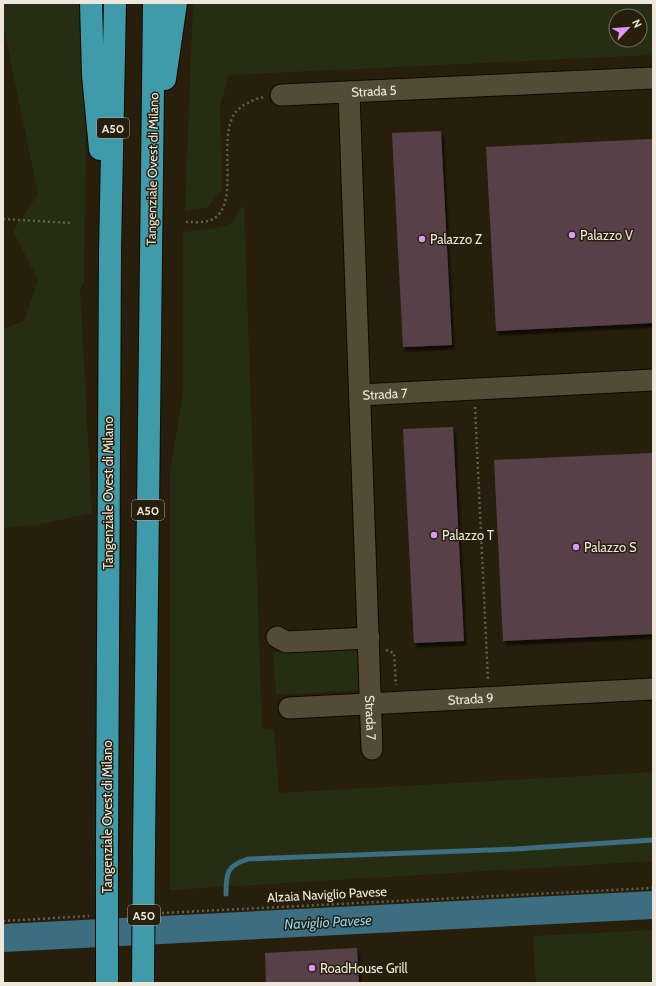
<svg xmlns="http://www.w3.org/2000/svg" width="656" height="986" font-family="Cabin,sans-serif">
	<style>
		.green { fill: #252e13; fill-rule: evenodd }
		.water { fill: #3d6d80 }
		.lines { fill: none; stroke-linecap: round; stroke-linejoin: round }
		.stream { stroke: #3d6d80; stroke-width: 5 }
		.building { fill: #584149; filter: url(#shadow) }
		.minor-casing { stroke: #100800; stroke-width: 23 }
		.highway-casing { stroke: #100800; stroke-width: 24 }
		.path { stroke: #665e4d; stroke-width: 2.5; stroke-dasharray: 2 3; stroke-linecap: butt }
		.minor { stroke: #544b37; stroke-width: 21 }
		.highway { stroke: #3f9aa9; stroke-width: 22 }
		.highway-bridge-casing { stroke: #100800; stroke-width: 24; stroke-linecap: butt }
		.highway-bridge { stroke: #3f9aa9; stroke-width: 22 }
		.poi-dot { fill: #dd99f3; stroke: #271f0c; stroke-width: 1.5 }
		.labels { text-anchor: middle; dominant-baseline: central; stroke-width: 3; stroke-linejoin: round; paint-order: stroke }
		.shield { fill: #271f0c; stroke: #b2ac9e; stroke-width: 1 }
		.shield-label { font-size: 12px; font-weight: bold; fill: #eee8dc }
		.street-label { font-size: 13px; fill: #eee8dc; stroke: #271f0c }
		.poi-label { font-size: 13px; fill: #eee8dc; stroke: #271f0c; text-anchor: start }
		.water-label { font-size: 14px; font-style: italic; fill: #84d2f4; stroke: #271f0c }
	</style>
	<defs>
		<filter id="shadow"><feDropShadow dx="2.5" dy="4.5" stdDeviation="1" flood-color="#0009"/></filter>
	</defs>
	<rect width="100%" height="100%" fill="#271f0c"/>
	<path class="green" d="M3,3H87L84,283L80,290L92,513L36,525L3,528V329L24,321L38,280L13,231L38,194L3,24Z
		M193,3H653V55L229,75L220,107L222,189L208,207L185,211ZM616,16H640V40H616Z
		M244,205L262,728L274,730L279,793L653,772V861L170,890V473L183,393V232L211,229L230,224Z
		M360,650L362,690L276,695L273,652Z
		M653,930V983H536L533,936Z"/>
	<path class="water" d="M653,891V919L3,952V924Z"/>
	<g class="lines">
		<path class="stream" d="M226,894C226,872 227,866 248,859L515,849L653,840"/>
	</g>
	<path class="building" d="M441,131L452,345L403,347L392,133Z
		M653,139V323L496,331L486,147Z
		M453,427L464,641L414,643L403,429Z
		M653,453V634L503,641L494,460Z
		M357,948L359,983H266L265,953Z"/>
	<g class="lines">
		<g class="minor-casing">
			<g id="minor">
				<path id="s1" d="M349,92L372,749"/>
				<path id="s2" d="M281,95L653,78"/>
				<path id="s3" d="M360,395L653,380"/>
				<path d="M277,637L286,642L369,638"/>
				<path id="s4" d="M289,708L653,689"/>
			</g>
		</g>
		<g class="highway-casing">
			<path id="highway" d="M91,3L93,75L100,149
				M165,79L176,3
				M144,847L154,3
				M107,849L110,252L115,3"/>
		</g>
		<path class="path" d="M3,219L71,223
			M186,222C194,222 204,223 211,220C242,207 216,139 235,113C241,105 254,99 264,97
			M475,407L488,680
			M386,650L394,653L396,685
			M162,913L653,888
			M3,921L89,916"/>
		<use href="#minor" class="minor"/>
		<use href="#highway" class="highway"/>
		<g class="highway-bridge-casing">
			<path id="highway-bridge" d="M107,849V983
				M143,983L144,847"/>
		</g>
		<use href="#highway-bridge" class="highway-bridge"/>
	</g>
	<g class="poi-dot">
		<circle cx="572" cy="235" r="4"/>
		<circle cx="422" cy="239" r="4"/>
		<circle cx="434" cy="535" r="4"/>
		<circle cx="576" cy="547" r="4"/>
		<circle cx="312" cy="968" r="4"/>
	</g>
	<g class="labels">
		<g class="shield">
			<rect x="97" y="118" width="32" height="20" rx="3"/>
			<rect x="132" y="500" width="32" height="20" rx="3"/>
			<rect x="128" y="905" width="32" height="20" rx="3"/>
		</g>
		<g class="shield-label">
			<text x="113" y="128">A50</text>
			<text x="148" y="510">A50</text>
			<text x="144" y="915">A50</text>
		</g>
		<g class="street-label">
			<text stroke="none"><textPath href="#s2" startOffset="93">Strada 5</textPath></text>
			<text transform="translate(152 169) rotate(-89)">Tangenziale Ovest di Milano</text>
			<text stroke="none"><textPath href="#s3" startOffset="25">Strada 7</textPath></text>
			<text transform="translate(108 493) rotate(-90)">Tangenziale Ovest di Milano</text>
			<text stroke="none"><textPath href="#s4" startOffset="182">Strada 9</textPath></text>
			<text stroke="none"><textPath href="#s1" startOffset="626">Strada 7</textPath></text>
			<text transform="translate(107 817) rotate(-90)">Tangenziale Ovest di Milano</text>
			<text transform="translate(327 894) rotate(-3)">Alzaia Naviglio Pavese</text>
		</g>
		<g class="poi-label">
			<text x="580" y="235">Palazzo V</text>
			<text x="430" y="239">Palazzo Z</text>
			<text x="442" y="535">Palazzo T</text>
			<text x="584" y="547">Palazzo S</text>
			<text x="320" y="968">RoadHouse Grill</text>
		</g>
		<g class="water-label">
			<text transform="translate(328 922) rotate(-3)">Naviglio Pavese</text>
		</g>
	</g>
	<rect width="656" height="986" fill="none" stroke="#eee8dc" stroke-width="8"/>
	<g transform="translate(628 28) rotate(64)"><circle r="19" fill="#271f0c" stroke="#776f5f"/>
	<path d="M0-3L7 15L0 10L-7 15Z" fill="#dd99f3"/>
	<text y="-6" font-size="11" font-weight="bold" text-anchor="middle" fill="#eee8dc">N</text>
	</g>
</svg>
